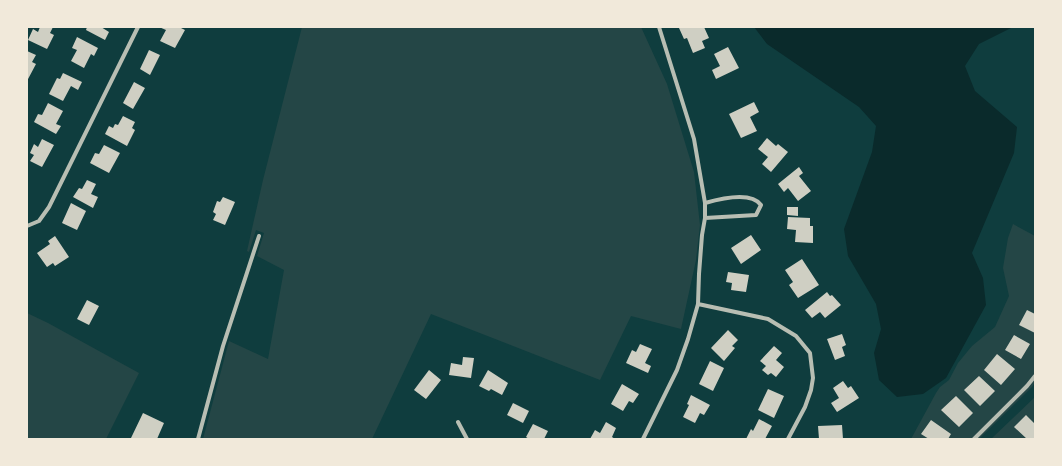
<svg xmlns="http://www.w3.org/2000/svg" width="1062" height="466" font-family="'IBM Plex Sans',sans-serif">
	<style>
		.green { fill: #244646 }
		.water { fill: #0a2a2b }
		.building { fill: #cfcfc3 }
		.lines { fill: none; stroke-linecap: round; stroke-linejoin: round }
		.minor { stroke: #b8beb3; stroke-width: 4 }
	</style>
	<rect width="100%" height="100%" fill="#0f3d3e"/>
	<path class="green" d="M302,27H641L667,84L694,172L700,225L696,260L681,329L631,316L600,380L431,314L372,439H203L229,341L268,359L284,270L257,256L264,233L256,230L249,252L247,251L263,180Z
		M1013,224L1035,236V382L1032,387L979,439H911L936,393L940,387L949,380L958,363L972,346L995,327L1009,296L1003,268L1008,238Z
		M27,313L48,323L139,373L106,439H27Z
		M1035,397V439H991Z"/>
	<path class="water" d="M754,27H1013L979,44L965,66L975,91L1017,127L1014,153L972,253L983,278L986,305L946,378L923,394L897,397L879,380L874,353L881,329L876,304L848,256L844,229L872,152L876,126L859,107L767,44Z"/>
	<path class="building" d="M40,27H53L50,33L54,35L47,49L28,40L33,29L38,32Z
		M87,27H101L109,32L105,40L86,30Z
		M159,27H179L185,30L175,48L160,41L166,30Z
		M681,27H704L709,38L702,41L705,48L693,53L687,38L684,39L679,28Z
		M77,37L98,48L94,56L91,54L84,68L71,61L77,50L72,48Z
		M728,47L739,68L716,79L712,70L720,66L714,54Z
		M149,50L160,55L150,75L140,69Z
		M27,51L36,55L32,62L36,64L27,81Z
		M63,73L82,82L78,90L71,86L63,101L49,94L57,78L60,79Z
		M134,82L145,88L133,109L123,103Z
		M754,102L759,112L750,117L757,131L741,138L729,114Z
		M48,103L63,111L56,124L61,126L56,134L34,122L38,114L42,115Z
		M123,116L135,122L132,128L135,130L127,146L105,134L109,126L113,128L115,124L118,125Z
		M767,138L776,146L778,144L788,152L771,172L762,164L768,157L758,149Z
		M42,139L54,145L42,167L30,161L34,155L30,153L34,144L38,147Z
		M104,145L120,153L109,173L90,163L95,153L99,154Z
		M799,167L803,173L799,176L811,191L798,201L788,188L784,192L778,184Z
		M87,180L96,184L91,194L98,197L93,208L73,197L79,188L82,189Z
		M223,197L235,202L225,225L213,220L216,214L213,212L217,201L220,202Z
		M71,203L86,211L77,230L62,223Z
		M787,207H798V216L787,215Z
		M788,217L810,218V226H813V243L795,242L796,230L787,229Z
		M751,235L761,250L741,264L731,248Z
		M55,236L69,257L55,266L53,263L47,267L37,253L50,244L48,241Z
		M802,259L819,285L798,298L789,285L793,282L785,270Z
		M728,272L749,275L746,292L731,290L732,283L726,282Z
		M827,292L830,296L832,295L841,305L825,318L820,312L812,318L805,310Z
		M87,300L99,306L89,325L77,319Z
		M1027,310L1035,314V333L1019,325Z
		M728,330L738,340L732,346L735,348L724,361L711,348Z
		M842,334L846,345L842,347L845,356L835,360L827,339Z
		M1014,335L1030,344L1021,359L1005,350Z
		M640,344L652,349L645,363L651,366L648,373L626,363L632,350L636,352Z
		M774,346L782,353L776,360L784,367L776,377L771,373L768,375L762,370L766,366L760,361Z
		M997,354L1015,369L1001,385L984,370Z
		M463,357L474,358L471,378L449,375L451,363L462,365Z
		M710,361L724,368L713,391L699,384Z
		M429,370L441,380L426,399L414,390Z
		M488,370L508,383L502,395L491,389L489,391L479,386Z
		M979,376L995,391L980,406L964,390Z
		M843,381L848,388L851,386L859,398L837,412L831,403L839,398L833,388Z
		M622,384L639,394L633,403L629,401L623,411L611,404Z
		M768,389L784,396L774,418L758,410Z
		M691,395L710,405L704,415L700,413L695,423L683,417L689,405L687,404Z
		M956,396L973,413L959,427L941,410Z
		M513,403L529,411L523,423L507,415Z
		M143,413L164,423L157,439L131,438Z
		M1026,415L1035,424V439H1027L1014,427Z
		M759,419L772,426L765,439H746L751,429L753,431Z
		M931,420L951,434L948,439H929L921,434Z
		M606,422L616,428L612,437L615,439H590L595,430L600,433Z
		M533,424L548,431L544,439H529L526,437Z
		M842,425L843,439H819L818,426Z"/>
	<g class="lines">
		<path class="minor" d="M705,203C719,199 751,191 761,205L756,215L705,218
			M27,226L39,221L49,207L138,27
			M698,304L768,319L796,336L810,353L813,378L811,390L805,407L788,439
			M458,422L467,439
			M198,439L223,346L259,236
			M643,439L677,370L688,339L698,304L699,274L702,235L705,218V203L694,139L659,27
			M974,439L1027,386L1035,376"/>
	</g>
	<rect width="1062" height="466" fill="none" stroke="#f1e9da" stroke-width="56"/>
</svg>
